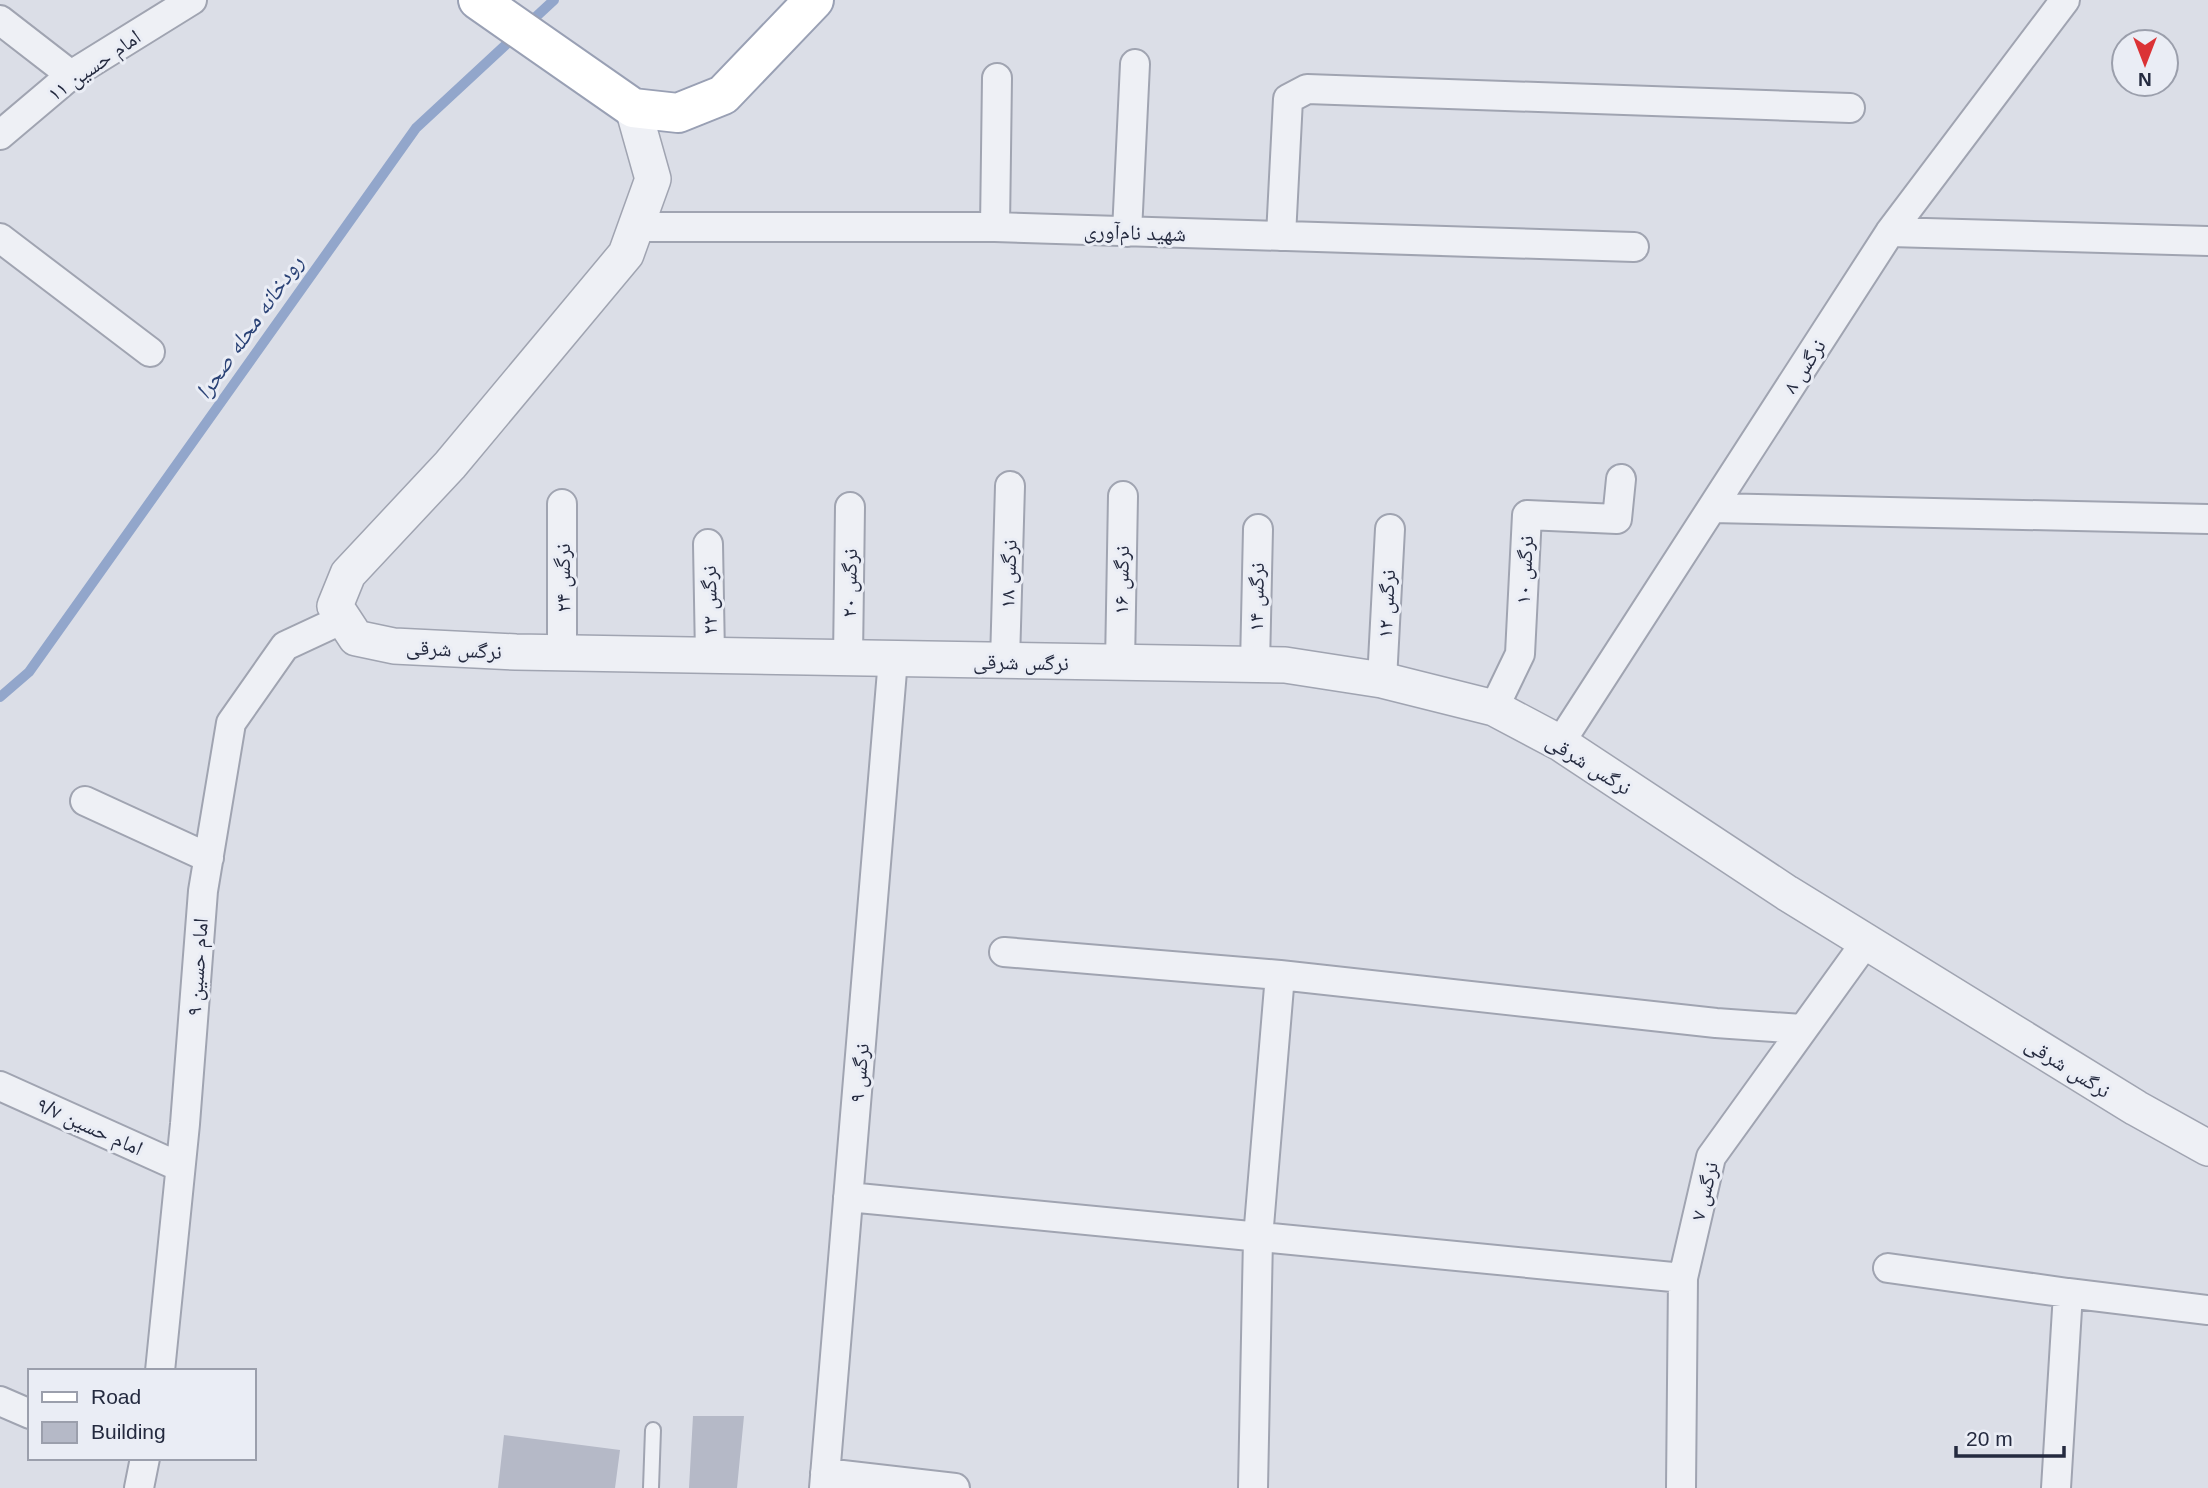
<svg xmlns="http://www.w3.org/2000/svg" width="2208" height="1488" font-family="Helvetica,'Noto Naskh Arabic',sans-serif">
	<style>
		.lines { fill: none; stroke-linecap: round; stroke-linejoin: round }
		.stream { stroke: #92a6cb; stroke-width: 10 }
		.building { fill: #b5b9c7 }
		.service-casing { stroke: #a0a4b1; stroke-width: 18 }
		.minor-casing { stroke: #a0a4b1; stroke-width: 32 }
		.tertiary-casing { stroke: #a0a4b1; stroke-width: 38 }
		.primary-casing { stroke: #99a0b4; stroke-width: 42 }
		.service { stroke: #eef0f5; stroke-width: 14 }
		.minor { stroke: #eef0f5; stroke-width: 28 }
		.tertiary { stroke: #eef0f5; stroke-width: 35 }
		.primary { stroke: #fff; stroke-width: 38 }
		.labels { text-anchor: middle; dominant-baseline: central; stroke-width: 6; stroke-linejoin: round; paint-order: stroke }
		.street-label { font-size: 21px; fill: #242a3f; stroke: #eaedf5 }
		.water-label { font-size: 23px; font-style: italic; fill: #2a4276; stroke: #eaedf5 }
	</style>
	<rect width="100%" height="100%" fill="#dbdee7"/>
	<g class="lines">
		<path class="stream" d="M0,697L29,672L416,128L554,0"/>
	</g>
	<path class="building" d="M693,1416H744L737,1488H689Z
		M504,1435L620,1450L615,1488H498Z"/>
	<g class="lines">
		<g class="service-casing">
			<path id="service" d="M651,1488L653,1430"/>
		</g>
		<g class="minor-casing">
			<path id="minor" d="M0,20L71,75
				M0,135L71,75L192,0
				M636,227H995L1634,247
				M995,227L997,78
				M1127,232L1135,64
				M1890,232L2208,241
				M1281,236L1288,99L1307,89L1850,108
				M0,238L150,352
				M562,504V653
				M1712,508L2208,519
				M708,544L710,656
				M848,658L850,507
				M1005,661L1010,486
				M1120,664L1123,496
				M1255,665L1258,529
				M1382,680L1390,529
				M1494,708L1520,654L1527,515L1617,519L1621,479
				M1560,743L1890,232L2065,0
				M85,801L209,858
				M1004,952L1280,975L1716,1023L1802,1029
				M0,1086L180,1167
				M848,1197L1683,1278
				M1888,1268L2068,1293
				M160,1371L185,1124L203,891L231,723L285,646L343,619
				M0,1401L30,1414
				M825,1473L955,1488
				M139,1488L145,1458
				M824,1488L893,659
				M1253,1488L1258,1238L1280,975
				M1681,1488L1683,1278L1711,1157L1866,942
				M2056,1488L2068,1293L2208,1310"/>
		</g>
		<g class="tertiary-casing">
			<path id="tertiary" d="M633,108L653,179L626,254L450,465L348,574L335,606L356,638L394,646L516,652L1285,665L1382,680L1494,708L1560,743L1787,893L2136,1108L2208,1148"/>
		</g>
		<g class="primary-casing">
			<path id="primary" d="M478,0L633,108L678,113L723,95L814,0"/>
		</g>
		<use href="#service" class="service"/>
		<use href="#minor" class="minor"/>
		<use href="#tertiary" class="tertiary"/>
		<use href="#primary" class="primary"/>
	</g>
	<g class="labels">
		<g class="street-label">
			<text transform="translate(94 65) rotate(-35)">امام حسین ۱۱</text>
			<text transform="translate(1135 232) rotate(2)">شهید نام‌آوری</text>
			<text transform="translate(1804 366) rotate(-57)">نرگس ۸</text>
			<text transform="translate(1524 570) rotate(-87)">نرگس ۱۰</text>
			<text transform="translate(1008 574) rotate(-88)">نرگس ۱۸</text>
			<text transform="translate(562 578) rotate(-90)">نرگس ۲۴</text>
			<text transform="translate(1121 580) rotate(-89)">نرگس ۱۶</text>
			<text transform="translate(849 583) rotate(-89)">نرگس ۲۰</text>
			<text transform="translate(1256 597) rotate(-89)">نرگس ۱۴</text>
			<text transform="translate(709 600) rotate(-91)">نرگس ۲۲</text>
			<text transform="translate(1386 604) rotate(-87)">نرگس ۱۲</text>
			<text transform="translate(454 649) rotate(3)">نرگس شرقی</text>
			<text transform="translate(1021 662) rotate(1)">نرگس شرقی</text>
			<text transform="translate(1589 764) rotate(32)">نرگس شرقی</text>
			<text transform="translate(197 967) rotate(-86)">امام حسین ۹</text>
			<text transform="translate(2068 1067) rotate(32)">نرگس شرقی</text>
			<text transform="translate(859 1073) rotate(-85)">نرگس ۹</text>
			<text transform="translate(90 1126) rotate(24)">امام حسین ۹/۷</text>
			<text transform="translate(1704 1191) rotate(-76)">نرگس ۷</text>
		</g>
		<g class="water-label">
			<text transform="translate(249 327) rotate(-55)">رودخانه محله صحرا</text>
		</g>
	</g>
	<rect x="28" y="1369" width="228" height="91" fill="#eaedf5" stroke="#9b9fac" stroke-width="2"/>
	<rect x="42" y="1392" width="35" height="10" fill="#ffffff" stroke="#9b9fac" stroke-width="2"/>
	<text x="91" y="1404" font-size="21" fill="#242a3f">Road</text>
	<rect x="42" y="1422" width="35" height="21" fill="#b5b9c7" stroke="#9b9fac" stroke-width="2"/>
	<text x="91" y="1439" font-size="21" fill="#242a3f">Building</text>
	<g transform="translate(2145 63) rotate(180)"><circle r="33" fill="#eaedf5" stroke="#9b9fac" stroke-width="2"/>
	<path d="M0-5L12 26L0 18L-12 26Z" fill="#db3235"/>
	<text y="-10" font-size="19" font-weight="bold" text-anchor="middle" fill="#242a3f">N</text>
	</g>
	<path d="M1956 1446v10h108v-10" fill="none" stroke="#242a3f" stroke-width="3.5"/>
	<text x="1966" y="1446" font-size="21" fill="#242a3f" stroke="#eaedf5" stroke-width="5" paint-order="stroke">20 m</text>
</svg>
